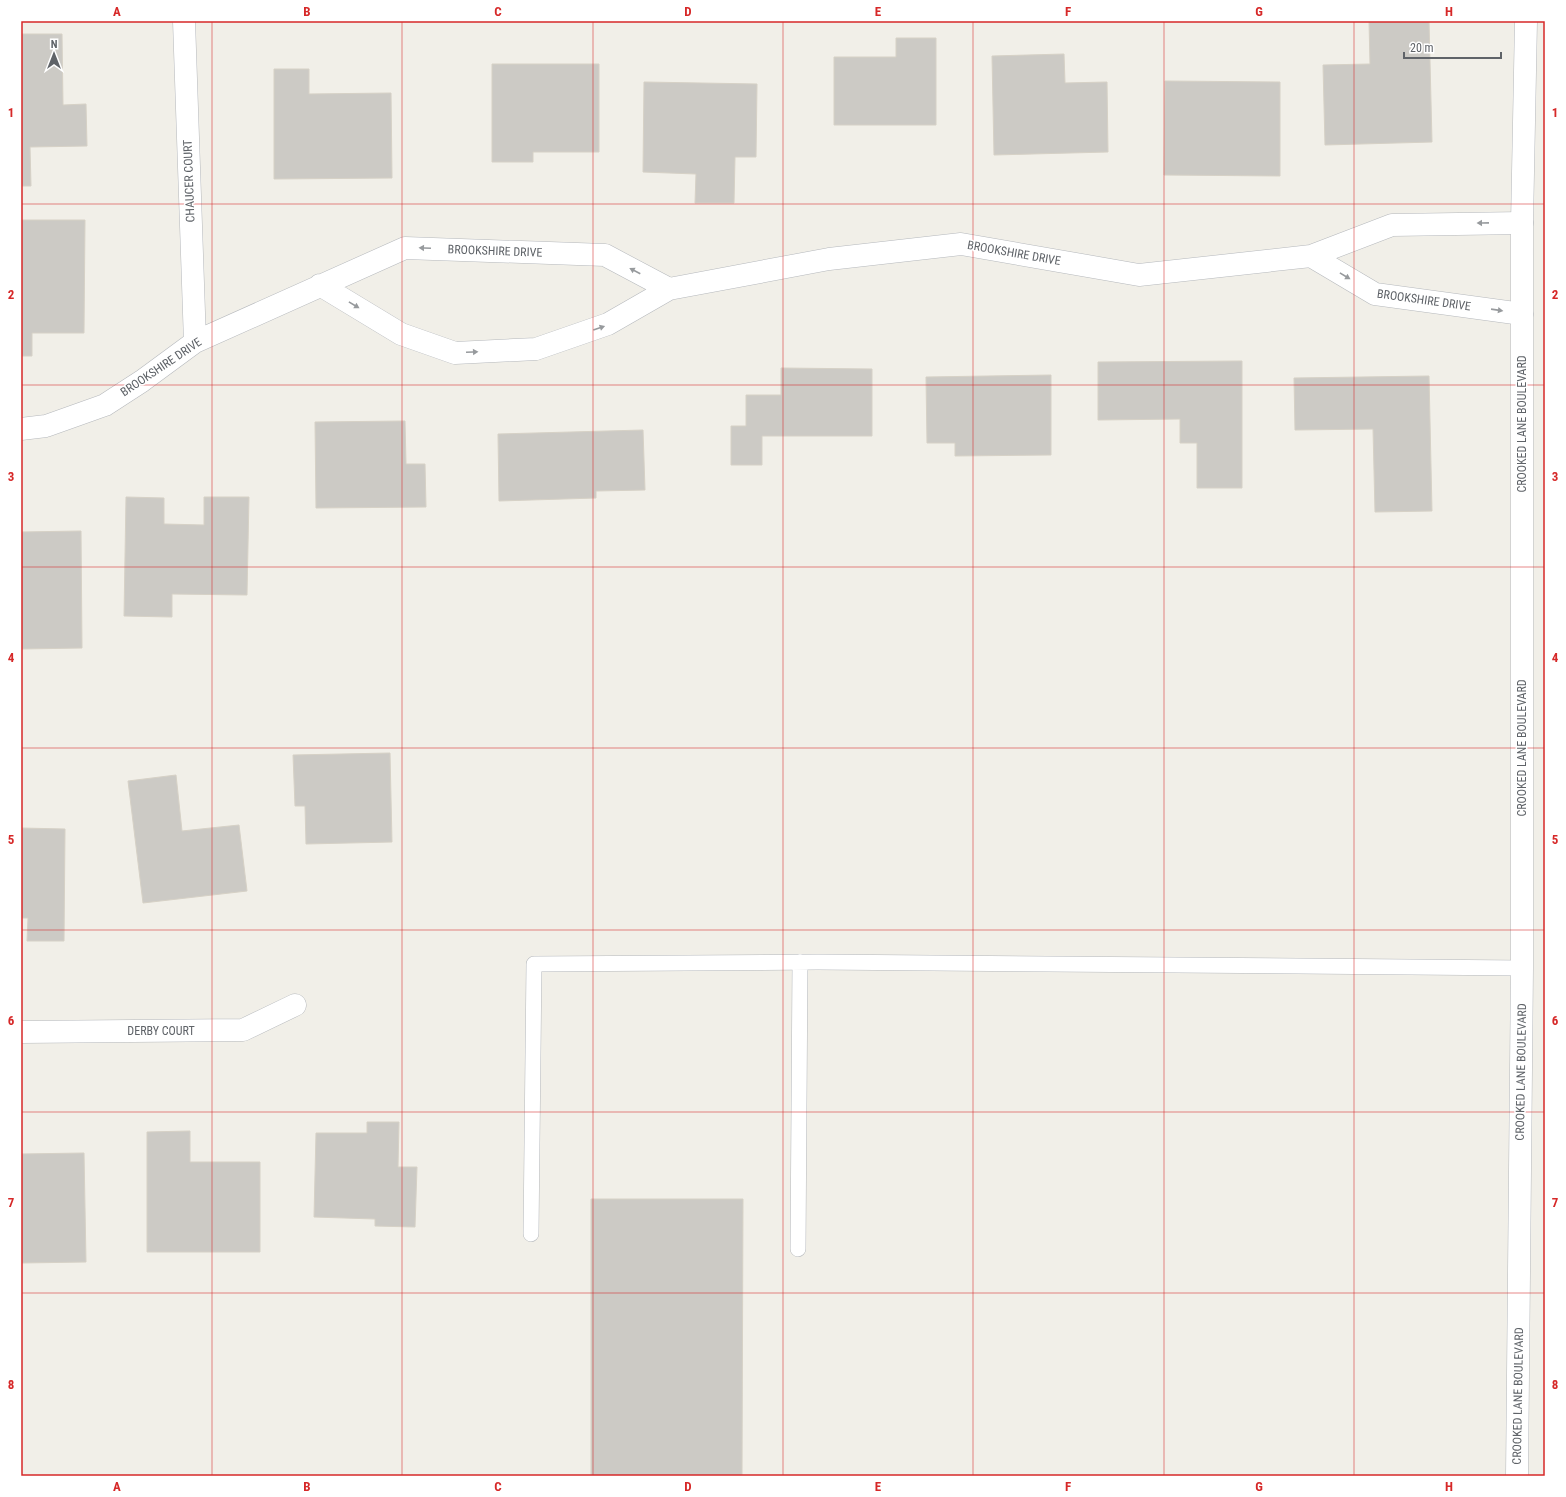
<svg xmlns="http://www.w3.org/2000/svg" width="1566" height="1497" font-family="'Roboto Condensed',sans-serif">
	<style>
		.building { fill: #cccac5; stroke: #d6d1c6 }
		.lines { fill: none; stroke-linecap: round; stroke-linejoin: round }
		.service-casing { stroke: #b5b8bc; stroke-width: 16 }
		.minor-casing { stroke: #b5b8bc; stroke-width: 23 }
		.tertiary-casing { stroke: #b5b8bc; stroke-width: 23 }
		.service { stroke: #fff; stroke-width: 15 }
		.minor { stroke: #fff; stroke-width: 22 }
		.tertiary { stroke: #fff; stroke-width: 22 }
		.oneway { fill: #979a9d }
		.grid { fill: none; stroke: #d62828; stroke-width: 1; stroke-opacity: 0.55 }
		.labels { text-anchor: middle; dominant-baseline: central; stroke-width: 3; stroke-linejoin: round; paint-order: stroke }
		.street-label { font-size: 12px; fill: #5f6368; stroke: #fff }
		.neatline { fill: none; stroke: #d62828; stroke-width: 1.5 }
		.grid-label { font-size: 13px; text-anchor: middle; font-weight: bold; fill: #d62828 }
	</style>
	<rect width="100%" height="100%" fill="#f1efe8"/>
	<path class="building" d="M1369,21H1429L1432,142L1325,145L1323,65L1370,64Z
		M21,34H62L63,105L86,104L87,146L30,147L31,186H21Z
		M896,38H936V125H834V57H896Z
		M1064,54L1065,83L1107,82L1108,152L994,155L992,56Z
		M492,64H599V152H533V162H492Z
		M274,69H309V94L391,93L392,178L274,179Z
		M1165,81L1280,82V176L1164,175Z
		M644,82L757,84L756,157H735L734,203H695L696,174L643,172Z
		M21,220H85L84,333H32V356H21Z
		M1242,361V488H1197V443H1180V419L1098,420V362Z
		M781,368L872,369V436H762V465H731V426H746V395H781Z
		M1051,375V455L955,456V443H927L926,377Z
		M1429,376L1432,511L1375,512L1373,429L1295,430L1294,378Z
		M405,421L406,464H425L426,507L316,508L315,422Z
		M643,430L645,490L596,491V498L499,501L498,434Z
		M126,497L164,498V524L204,525V497H249L247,595L172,594V617L124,616Z
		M81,531L82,648L22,649L21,532Z
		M390,753L392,842L306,844L305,806H295L293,755Z
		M176,775L182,831L239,825L247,891L143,903L128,781Z
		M21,828L65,829L64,941H27L28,918H21Z
		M367,1122H399L398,1167H417L415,1227L375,1226V1219L314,1217L316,1133H367Z
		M190,1131V1162H260V1252H147V1132Z
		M84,1153L86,1262L21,1263V1154Z
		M591,1199H743L742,1476H591Z"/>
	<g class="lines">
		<g class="service-casing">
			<path id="service" d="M531,1234L534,964L818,962L1522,968
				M798,1249L800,962"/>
		</g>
		<g class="minor-casing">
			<path id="minor" d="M184,21L195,342
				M1311,256L1375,294L1522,314
				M320,285L401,334L455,353L536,349L608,324L669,289L829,259L961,244L1139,275L1311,256L1392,225L1522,223
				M21,429L46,426L105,405L142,381L195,342L405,248L605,255L669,289
				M21,1032L243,1030L295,1005"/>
		</g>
		<g class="tertiary-casing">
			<path id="tertiary" d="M1517,1476L1522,968V223L1526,21"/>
		</g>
		<use href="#service" class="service"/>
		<use href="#minor" class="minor"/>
		<use href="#tertiary" class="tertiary"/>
	</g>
	<defs><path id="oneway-solid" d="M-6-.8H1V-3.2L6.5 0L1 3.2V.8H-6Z"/></defs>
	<g class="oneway">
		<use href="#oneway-solid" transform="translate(1483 223) rotate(179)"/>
		<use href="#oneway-solid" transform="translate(425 248) rotate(-178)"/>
		<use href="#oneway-solid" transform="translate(635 271) rotate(-152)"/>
		<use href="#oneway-solid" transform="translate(1345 276) rotate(31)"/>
		<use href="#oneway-solid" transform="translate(354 305) rotate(31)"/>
		<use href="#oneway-solid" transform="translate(1497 310) rotate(8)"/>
		<use href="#oneway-solid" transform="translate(599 328) rotate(-19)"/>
		<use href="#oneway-solid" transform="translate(472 352) rotate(-3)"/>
	</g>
	<path class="grid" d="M212,21V1476M402,21V1476M593,21V1476M783,21V1476M973,21V1476M1164,21V1476M1354,21V1476M21,204H1545M21,385H1545M21,567H1545M21,748H1545M21,930H1545M21,1112H1545M21,1293H1545"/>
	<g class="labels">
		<g class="street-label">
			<text transform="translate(189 181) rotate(-92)">CHAUCER COURT</text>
			<text transform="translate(495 251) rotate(2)">BROOKSHIRE DRIVE</text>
			<text transform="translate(1014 253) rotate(10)">BROOKSHIRE DRIVE</text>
			<text transform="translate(1424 300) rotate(8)">BROOKSHIRE DRIVE</text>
			<text transform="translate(161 367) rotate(-34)">BROOKSHIRE DRIVE</text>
			<text transform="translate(1522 424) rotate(-90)">CROOKED LANE BOULEVARD</text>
			<text transform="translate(1522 748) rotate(-90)">CROOKED LANE BOULEVARD</text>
			<text x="161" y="1031">DERBY COURT</text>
			<text transform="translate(1521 1072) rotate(-89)">CROOKED LANE BOULEVARD</text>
			<text transform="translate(1518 1396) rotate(-89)">CROOKED LANE BOULEVARD</text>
		</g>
	</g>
	<rect width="1566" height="1497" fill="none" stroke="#ffffff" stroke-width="44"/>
	<g transform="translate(54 54)" stroke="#ffffff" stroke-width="3" paint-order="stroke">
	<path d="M0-3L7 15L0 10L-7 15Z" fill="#5f6368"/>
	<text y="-6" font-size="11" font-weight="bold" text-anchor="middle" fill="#5f6368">N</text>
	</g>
	<path d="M1404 52v6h97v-6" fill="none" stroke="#5f6368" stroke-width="2"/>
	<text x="1410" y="52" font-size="12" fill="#5f6368" stroke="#ffffff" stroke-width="3" paint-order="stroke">20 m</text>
	<rect x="22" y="22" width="1522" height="1453" class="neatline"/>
	<g class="grid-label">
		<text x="117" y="16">A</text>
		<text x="307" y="16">B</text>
		<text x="498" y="16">C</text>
		<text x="688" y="16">D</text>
		<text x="878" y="16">E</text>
		<text x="1068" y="16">F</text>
		<text x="1259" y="16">G</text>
		<text x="1449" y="16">H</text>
		<text x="11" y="117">1</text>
		<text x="1555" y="117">1</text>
		<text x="11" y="299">2</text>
		<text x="1555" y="299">2</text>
		<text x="11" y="481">3</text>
		<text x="1555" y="481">3</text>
		<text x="11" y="662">4</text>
		<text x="1555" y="662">4</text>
		<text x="11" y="844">5</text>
		<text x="1555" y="844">5</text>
		<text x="11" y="1025">6</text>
		<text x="1555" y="1025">6</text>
		<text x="11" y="1207">7</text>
		<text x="1555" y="1207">7</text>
		<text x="11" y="1389">8</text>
		<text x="1555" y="1389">8</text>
		<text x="117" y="1491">A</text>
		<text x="307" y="1491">B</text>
		<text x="498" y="1491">C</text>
		<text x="688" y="1491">D</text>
		<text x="878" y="1491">E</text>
		<text x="1068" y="1491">F</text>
		<text x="1259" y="1491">G</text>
		<text x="1449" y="1491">H</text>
	</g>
</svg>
